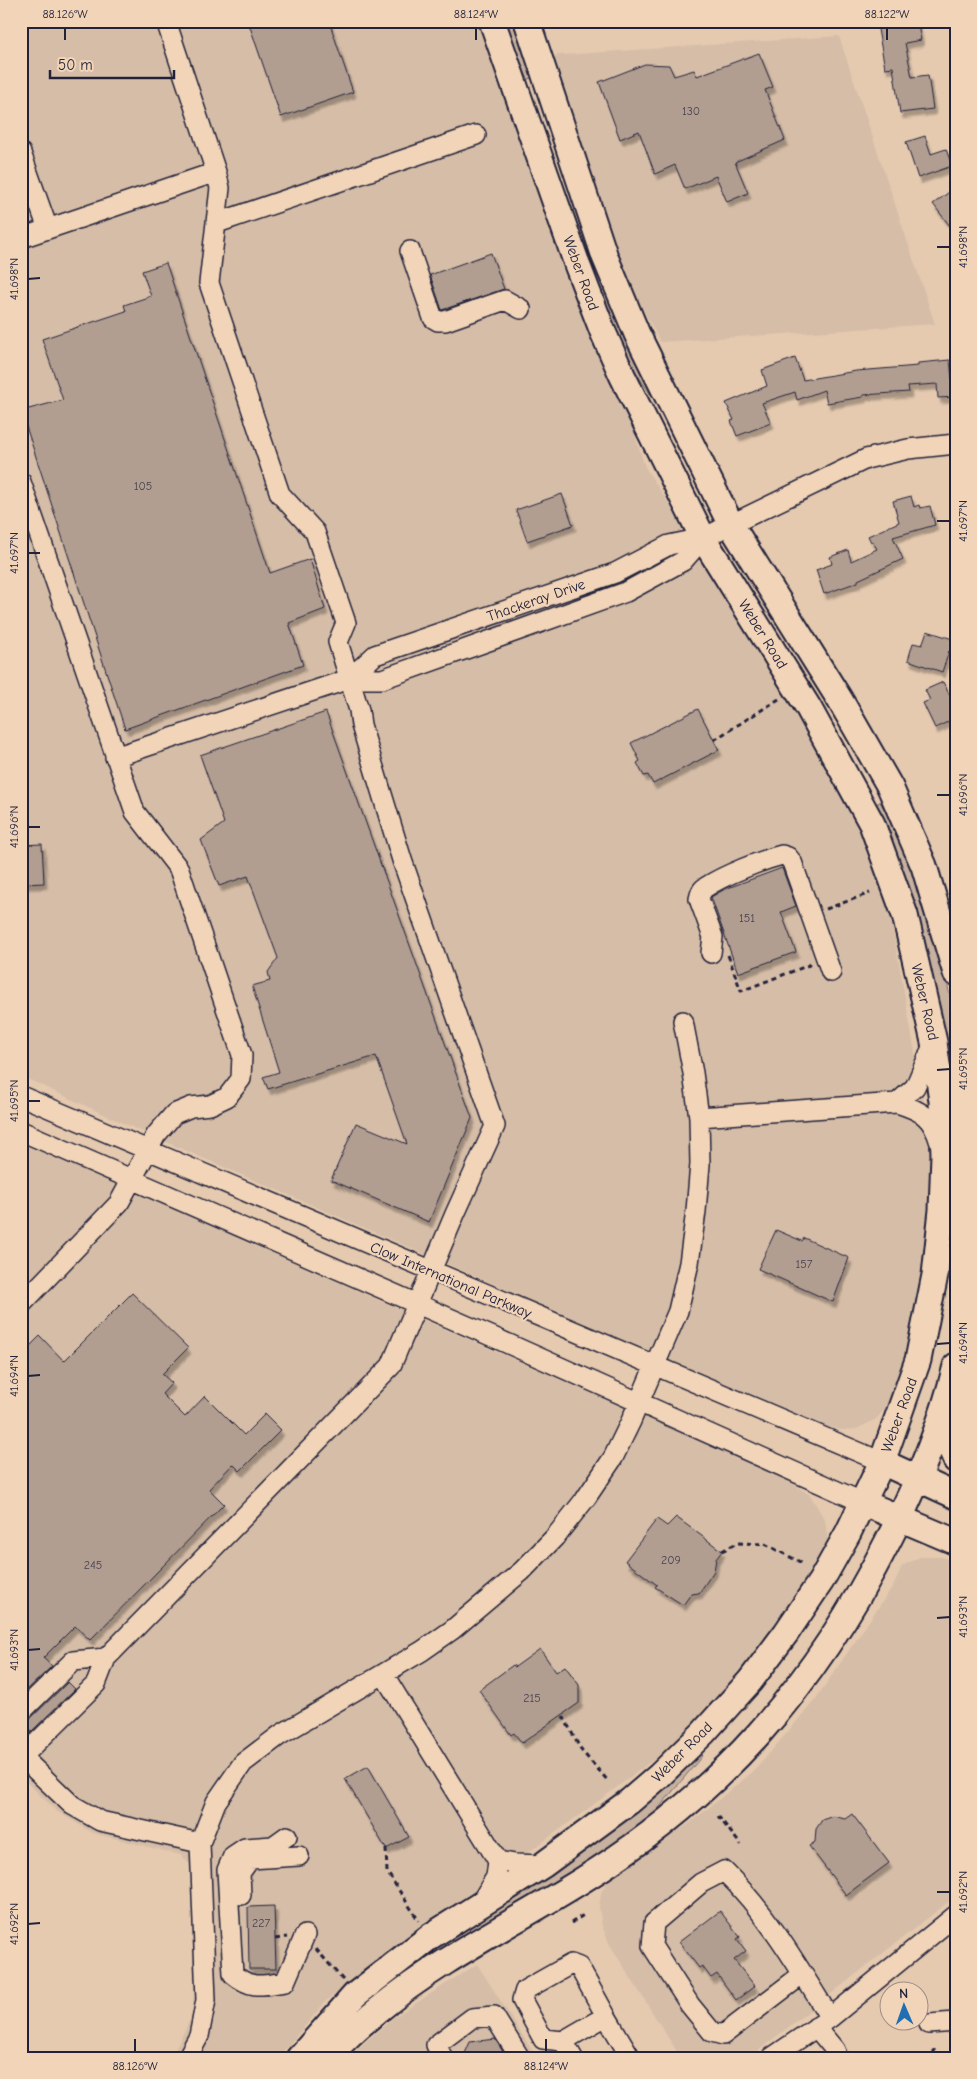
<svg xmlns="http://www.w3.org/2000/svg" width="977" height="2079" font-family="'Comic Neue',sans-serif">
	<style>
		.built { fill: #d6bda7 }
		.green { fill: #c8b19f; stroke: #756a6d }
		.building { fill: #b29e91; stroke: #22223b; filter: url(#shadow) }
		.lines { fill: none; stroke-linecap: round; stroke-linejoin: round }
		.minor-casing { stroke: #22223b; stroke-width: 22 }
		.major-casing { stroke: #22223b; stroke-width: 29 }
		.path { stroke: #22223b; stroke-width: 3; stroke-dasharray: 5 4; stroke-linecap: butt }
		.minor { stroke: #f2d5b8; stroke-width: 19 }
		.major { stroke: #f2d5b8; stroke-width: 25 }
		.ticks { fill: none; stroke: #22223b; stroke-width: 2 }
		.labels { text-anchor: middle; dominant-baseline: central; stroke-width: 4.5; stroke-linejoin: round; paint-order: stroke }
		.number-label { font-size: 12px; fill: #464150 }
		.street-label { font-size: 15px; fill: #22223b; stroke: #f2d5b8 }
		.neatline { fill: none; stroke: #22223b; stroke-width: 2 }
		.ticks-label { font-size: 12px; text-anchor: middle; fill: #22223b }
	</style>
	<defs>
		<filter id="shadow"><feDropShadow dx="3" dy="5.5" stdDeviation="1" flood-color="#0004"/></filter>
	</defs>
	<rect width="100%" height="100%" fill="#e5cab0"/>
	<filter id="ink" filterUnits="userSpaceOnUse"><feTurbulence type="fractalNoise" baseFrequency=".02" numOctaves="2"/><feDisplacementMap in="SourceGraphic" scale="10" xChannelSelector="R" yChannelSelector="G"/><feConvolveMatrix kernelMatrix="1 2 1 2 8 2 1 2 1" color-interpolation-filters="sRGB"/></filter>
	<g filter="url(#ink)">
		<path class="built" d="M21,21H482L623,396L645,467L730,598L822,747L854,812L876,862L892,924L930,1137V1212L918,1304L901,1377L887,1407L876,1419L857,1429L841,1430L814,1423L136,1129L21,1076Z
			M839,36L935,324L660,342L611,248L547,56Z
			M21,1143L782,1477L810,1495L825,1520L828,1540L821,1560L745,1672L682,1738L604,1797L326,2001L278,2058H171L192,2016L194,1992L190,1864L181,1855L93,1833L58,1812L21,1777Z
			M920,1557H942L956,1562V1896L749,2058H681L610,1945L602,1926L599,1908L601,1893L607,1880L691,1822L754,1771L815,1700L893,1586L902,1566Z
			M477,1964L537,2058H347L393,2018Z"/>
		<path class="green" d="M503,21H512L532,78L528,79Z
			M608,294L652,393L650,394C631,364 607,331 604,295Z
			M880,802L905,845L943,964L956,1023V1107L874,805Z
			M698,1752L702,1756L639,1832L397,1981L393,1976Z"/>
		<path class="building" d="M248,21H329L353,92L281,117Z
			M890,21H917L921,40L905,43L912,77L928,75L933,109L900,113L893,67L885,68L877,24Z
			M759,53L773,87L765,90L785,140L735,162L748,193L727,202L716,176L685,189L675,165L655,174L639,131L620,139L599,82L645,64L669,65L674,76L694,70L697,76Z
			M925,136L931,154L946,149L952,166L918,178L906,142Z
			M956,187V234L933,204Z
			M491,253L504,289L442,310L430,275Z
			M166,263L270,573L310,559L325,609L289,623L303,665L125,729L21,411L63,400L42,339L126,311L124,305L151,296L142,271Z
			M795,358L803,380L856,371L918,366V363L950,360L952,379L956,378V397L938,398L937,384L908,386L909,392L863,395V397L827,403L824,390L797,400L795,392L762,403L771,423L737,436L731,421L734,420L726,403L767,386L762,370Z
			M562,494L573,525L527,541L516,510Z
			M911,496L914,507L919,505L920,508L930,506L935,525L893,537L903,559L858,580V582L824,594L816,570L832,564L830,557L848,550L851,561L877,549L873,542H871L868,536L899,522L893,501Z
			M927,631L956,640V654L949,651L942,672L908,660L913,643L922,645Z
			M943,682L952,700L956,698V718L935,728L923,703L930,700L925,690Z
			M698,709L719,750L653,784L648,775L644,776L637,763L640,761L631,743Z
			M326,712L472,1118L429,1222L331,1180L356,1123L407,1144L376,1056L268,1089L263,1077L279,1072L252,986L270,981L268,972L278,958L248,876L219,886L201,840L224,823L200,755Z
			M42,844L44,883L21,884V845Z
			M782,868L796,906L781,912L796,952L738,973L711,897L725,889Z
			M776,1230L802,1241L804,1238L849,1258L833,1302L758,1269Z
			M132,1293L188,1348L162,1374L172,1383L162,1394L185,1417L205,1396L244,1435L265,1414L281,1430L240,1471L233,1464L209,1489L224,1504L90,1640L75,1626L43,1658L52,1666L21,1696V1355L40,1336L64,1361Z
			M676,1517L722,1551L716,1559L714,1571L699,1593L691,1594L683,1605L655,1587L657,1585L625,1561L657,1519L667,1526Z
			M540,1649L556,1672L565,1666L579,1685V1703L522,1743L514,1733L511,1735L479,1690L513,1665L515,1667Z
			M68,1682L75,1689L32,1731L23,1723L29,1720Z
			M368,1766L409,1837L386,1849L345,1779Z
			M852,1814L889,1863L846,1895L809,1846L815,1842L816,1829L822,1820L833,1816L845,1819Z
			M274,1906L276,1969H249L248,1907Z
			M720,1911L740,1937L737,1939L746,1951L734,1960L755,1986L736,2000L717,1974L711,1978L702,1966L699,1968L679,1942Z
			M495,2039L507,2058H463L470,2042Z"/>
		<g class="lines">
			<g class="minor-casing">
				<path id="minor" d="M21,153L48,229
					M217,223L476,135
					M21,238L216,172
					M410,251L433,318L438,321H445L505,300L521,309
					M21,482L135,812L179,869L242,1055L241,1079L227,1097L210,1105L191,1107L174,1114L156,1135L119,1203L21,1305
					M349,679H382L626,592L683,561L703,538
					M115,757L349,679L375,655L615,573L669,545L703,538L866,459L908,449L956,444
					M711,953L713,937L699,899C700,894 701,890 706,887C724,875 762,860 782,855L788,857L792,862L831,972
					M933,1045L915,1087L897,1103C922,1111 932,1116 940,1143
					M21,1096L882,1462
					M699,1117L897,1103
					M21,1131L493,1337L864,1503
					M384,1675L498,1861
					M21,1712L73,1661L106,1658
					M21,1756L72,1805L100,1821L200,1843
					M22,1757L96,1684L106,1658L391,1366L455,1214L495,1126L402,860L361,725L359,710L338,642L346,623L315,532L280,494L209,283L220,188L216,172L166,21
					M287,1836L273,1846L245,1848L233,1856L227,1870L233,1974C252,1990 263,1985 285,1982L305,1935
					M241,1895L240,1873L250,1859L299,1856
					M481,1902L496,1877L498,1861L515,1864L543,1865
					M803,1974L723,2035L712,2032L690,2005L652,1946L654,1923L701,1883L724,1871C768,1914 798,1966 830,2018
					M929,2024L956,2022
					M816,2027L835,2050L838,2058
					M563,2041L543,2039L522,2000L525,1990L571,1964L579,1967L606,2016
					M187,2058L199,2036L206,2000L200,1843L216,1802L243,1763L280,1735L422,1651L452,1630L522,1571L555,1537L586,1498L613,1458L631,1421L678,1311L689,1263L696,1211L700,1164L699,1117L693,1073L683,1021
					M443,2058L436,2045L472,2018L494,2016L520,2058
					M573,2058L563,2041L606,2016L631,2058
					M771,2058L830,2018L956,1915"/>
			</g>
			<g class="major-casing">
				<path id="major" d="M527,21L605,257L637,334L731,525L840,700L890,787L924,866L956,973
					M948,1413V1442L956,1460
					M882,1462L956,1496
					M864,1503L956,1542
					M299,2058L355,1995L431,1936L543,1865L630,1801L659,1776L703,1733L750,1681L786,1633L821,1581L848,1533L882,1462L918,1360L935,1275L942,1210L944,1154L942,1101L934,1042L905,915L872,824L808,707L703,538L622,375L603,332L578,267L492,21
					M328,2058C342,2040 360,2025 377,2011C440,1959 512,1924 581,1881C720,1795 814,1687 888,1541C917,1485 941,1428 956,1366"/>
			</g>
			<path class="path" d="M714,740L779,699
				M826,909L870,893
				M728,955L741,991L809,965L808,962
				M722,1551L737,1543L765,1544L804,1564
				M563,1716L581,1750L609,1782
				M718,1816L741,1845
				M386,1849L387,1872L419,1921
				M571,1923L585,1914
				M275,1939L287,1937
				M316,1949L343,1980
				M934,2049V2058"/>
			<use href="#minor" class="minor"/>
			<use href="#major" class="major"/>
		</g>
	</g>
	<path class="ticks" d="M65,28V40M476,28V40M887,28V40M937,247H950M28,279L40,278M937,521H950M28,553H40M937,795H950M28,827H40M937,1070L950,1069M28,1101H40M937,1344L950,1343M28,1376L40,1375M937,1618L950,1617M28,1650L40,1649M937,1892H950M28,1924L40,1923M135,2039V2052M546,2039V2052"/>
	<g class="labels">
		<g class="number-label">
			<text x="691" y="111">130</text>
			<text x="143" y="486">105</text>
			<text x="747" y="918">151</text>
			<text x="804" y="1264">157</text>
			<text x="671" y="1560">209</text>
			<text x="93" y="1565">245</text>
			<text x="532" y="1698">215</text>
			<text x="261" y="1923">227</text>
		</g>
		<g class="street-label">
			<text transform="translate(581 273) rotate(70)">Weber Road</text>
			<text transform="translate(536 600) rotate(-19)">Thackeray Drive</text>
			<text transform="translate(763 634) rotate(58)">Weber Road</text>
			<text transform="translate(925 1002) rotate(77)">Weber Road</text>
			<text transform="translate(451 1280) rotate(23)">Clow International Parkway</text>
			<text transform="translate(899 1415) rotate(-70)">Weber Road</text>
			<text transform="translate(682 1752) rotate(-45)">Weber Road</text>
		</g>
	</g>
	<rect width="977" height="2079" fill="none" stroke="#f2d5b8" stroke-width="55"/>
	<g transform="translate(904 2006) rotate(358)"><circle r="24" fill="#f2d5b8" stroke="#9f8d86"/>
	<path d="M0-4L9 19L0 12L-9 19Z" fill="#1f6fb2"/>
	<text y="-8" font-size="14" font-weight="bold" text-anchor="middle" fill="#22223b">N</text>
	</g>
	<path d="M50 70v8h124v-8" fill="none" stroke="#22223b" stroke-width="2.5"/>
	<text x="58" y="70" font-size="15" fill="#22223b" stroke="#f2d5b8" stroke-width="4" paint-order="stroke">50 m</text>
	<rect x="28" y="28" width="922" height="2024" class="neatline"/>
	<g class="ticks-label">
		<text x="65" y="18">88.126°W</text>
		<text x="476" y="18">88.124°W</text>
		<text x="887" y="18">88.122°W</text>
		<text transform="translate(963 247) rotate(-90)" y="4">41.698°N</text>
		<text transform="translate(14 279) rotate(-90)" y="4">41.698°N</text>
		<text transform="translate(963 521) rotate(-90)" y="4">41.697°N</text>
		<text transform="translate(14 553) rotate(-90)" y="4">41.697°N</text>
		<text transform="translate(963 795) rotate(-90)" y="4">41.696°N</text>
		<text transform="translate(14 827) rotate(-90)" y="4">41.696°N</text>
		<text transform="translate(963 1069) rotate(-90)" y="4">41.695°N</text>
		<text transform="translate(14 1101) rotate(-90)" y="4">41.695°N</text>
		<text transform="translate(963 1343) rotate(-90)" y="4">41.694°N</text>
		<text transform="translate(14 1376) rotate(-90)" y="4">41.694°N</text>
		<text transform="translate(963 1617) rotate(-90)" y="4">41.693°N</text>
		<text transform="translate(14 1650) rotate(-90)" y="4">41.693°N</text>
		<text transform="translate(963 1892) rotate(-90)" y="4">41.692°N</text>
		<text transform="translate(14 1924) rotate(-90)" y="4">41.692°N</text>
		<text x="135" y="2070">88.126°W</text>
		<text x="546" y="2070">88.124°W</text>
	</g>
</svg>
